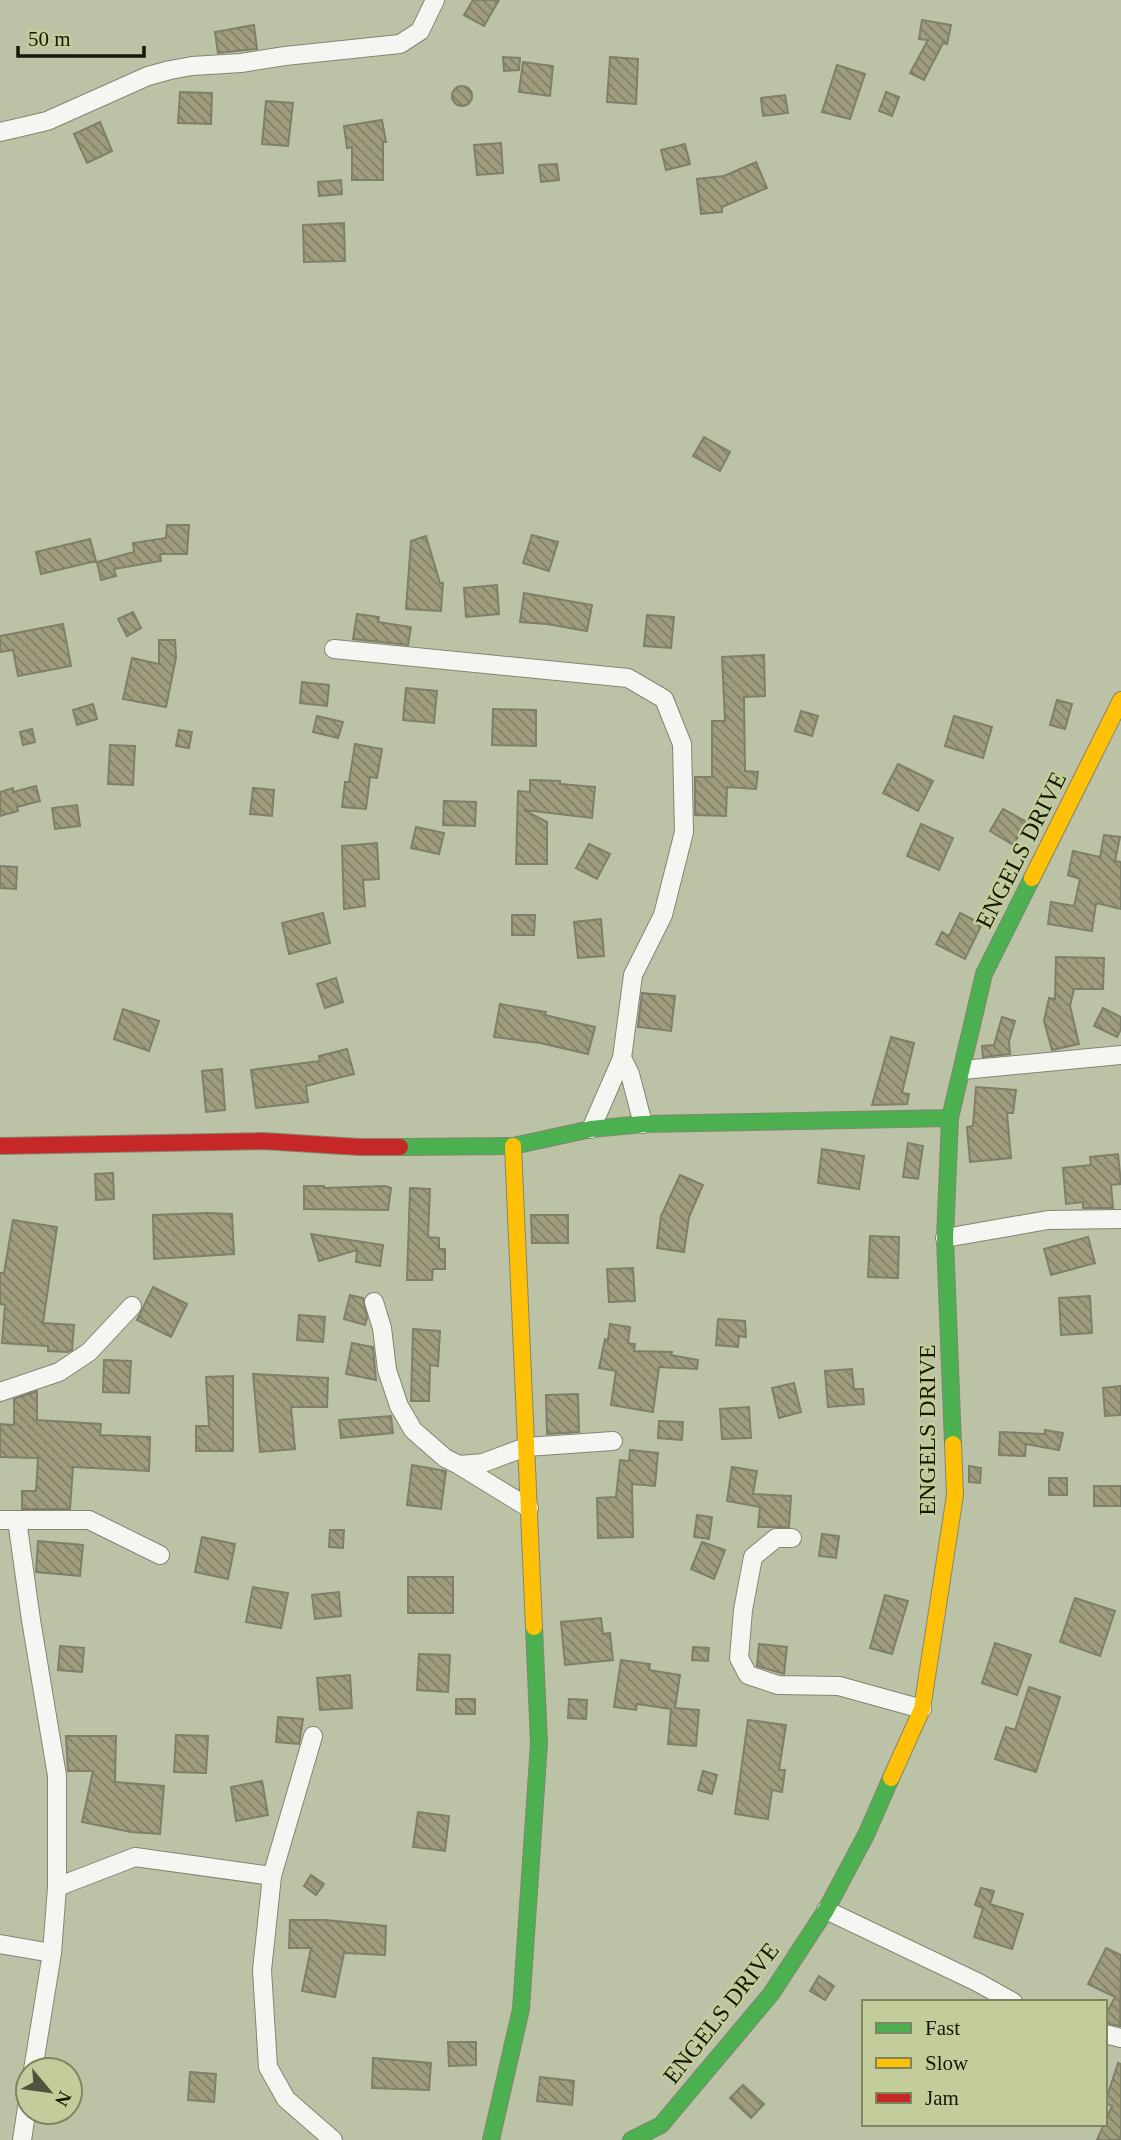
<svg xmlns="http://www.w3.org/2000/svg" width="1121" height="2140" font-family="Georgia,serif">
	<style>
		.building { fill: url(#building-back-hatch); stroke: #7f7f6a; stroke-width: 2 }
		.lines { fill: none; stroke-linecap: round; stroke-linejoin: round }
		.street-casing { stroke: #828671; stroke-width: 20 }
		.fast-casing { stroke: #828671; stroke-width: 18 }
		.slow-casing { stroke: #828671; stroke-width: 18 }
		.jam-casing { stroke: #828671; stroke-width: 18 }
		.street { stroke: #f5f6f2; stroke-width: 18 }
		.fast { stroke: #4caf50; stroke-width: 16 }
		.slow { stroke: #ffc107; stroke-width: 16 }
		.jam { stroke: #c62828; stroke-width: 16 }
		.labels { text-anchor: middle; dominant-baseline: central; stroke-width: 5; stroke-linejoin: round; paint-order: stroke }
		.street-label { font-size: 24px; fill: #161906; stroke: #c3cd9b }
	</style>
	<defs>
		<pattern id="building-back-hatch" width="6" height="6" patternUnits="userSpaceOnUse" patternTransform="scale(1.75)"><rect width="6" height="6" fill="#9f9d7d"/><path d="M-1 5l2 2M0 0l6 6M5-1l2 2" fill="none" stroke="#817f64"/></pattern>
	</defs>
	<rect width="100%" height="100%" fill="#bcc2a6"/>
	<path class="building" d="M473,0H499L484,26L464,15Z
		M922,20L951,25L947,44L943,43L924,80L910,73L928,40L919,39Z
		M254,25L257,49L218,53L215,32Z
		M503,57L520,58L519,70L504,71Z
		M610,57L638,59L636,104L607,102Z
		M523,62L553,66L550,96L519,92Z
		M837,65L865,74L850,119L822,112Z
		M452 96a10 10 0 1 1 20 0a10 10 0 1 1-20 0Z
		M180,92L212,93L211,124L178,123Z
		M886,92L899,97L892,116L879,111Z
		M785,95L788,113L763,116L761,98Z
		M266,101L293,103L288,146L262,144Z
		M382,120L386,142H383V180H352V147L347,148L344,126Z
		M100,122L112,151L87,163L74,134Z
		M501,143L503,173L477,175L474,145Z
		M685,144L690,164L666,170L661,150Z
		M756,162L767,188L722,207V212L701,214L697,179L724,176Z
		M557,164L559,180L541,182L539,165Z
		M341,180L342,194L319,196L318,182Z
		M344,223L345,261L304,262L303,225Z
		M704,437L730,452L720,471L693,456Z
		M167,525H189L187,554H160L161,561L114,569L116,576L101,580L97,562L134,552L133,543L166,538Z
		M532,535L558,542L549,571L523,563Z
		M426,536L440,583H443L441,611L406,609L411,541Z
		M90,539L96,561L41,574L36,552Z
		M497,585L499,614L466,617L464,588Z
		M524,593L592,605L587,631L547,624L520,622Z
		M133,612L141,628L127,636L118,619Z
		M357,614L379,617L378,622L411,627L408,645L353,639Z
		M647,615L674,617L671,648L644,646Z
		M63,624L71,666L18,676L13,650L0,652V636Z
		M159,640H175L176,658L166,707L123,699L132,658L159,664Z
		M764,655L765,696L744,697L745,771L758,772L756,789L727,787L726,816L695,815V777H712V721H725L722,657Z
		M302,682L329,685L327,706L300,703Z
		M406,688L437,691L434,723L403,720Z
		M1057,700L1072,704L1065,729L1050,725Z
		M93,704L97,719L77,725L73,710Z
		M493,709L536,710V746L492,745Z
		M801,711L818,716L812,736L795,731Z
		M317,716L343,722L338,738L313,732Z
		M954,716L992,727L983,758L945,746Z
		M32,729L35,742L23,745L20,732Z
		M179,730L192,732L189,748L176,746Z
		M355,744L382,749L377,778L370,777L366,809L342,807L345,782H349Z
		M110,745L135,746L133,785L108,784Z
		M898,764L933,781L918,811L883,793Z
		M530,780L560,781V784L595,787L592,818L524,810L547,822V864H516L518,791L530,792Z
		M36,786L40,801L17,807L18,811L0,816V792L13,788V792Z
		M253,788L274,790L272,816L250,814Z
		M444,801L476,802L475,826L443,825Z
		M77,805L80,826L55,829L52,808Z
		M1003,809L1027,822L1013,845L990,831Z
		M921,824L953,838L939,870L907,856Z
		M416,827L444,833L439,854L411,848Z
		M1104,835L1120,837L1115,861L1121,862V909L1096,903L1092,931L1048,924L1051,902L1074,906L1080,879L1068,875L1073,851L1100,857Z
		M377,843L379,879L363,880L365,906L344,909L342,846Z
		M589,844L610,854L597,879L576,868Z
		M0,866L17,867L16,889L0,888Z
		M323,913L330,943L289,954L282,923Z
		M960,913L982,924L965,959L936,944L942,932L949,936Z
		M512,915H535L534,935H512Z
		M601,919L604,956L578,958L574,922Z
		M1056,957L1104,958L1103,989H1074L1070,1006L1079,1044L1052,1050L1044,1021L1049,998L1055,999Z
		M336,978L343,1002L325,1008L317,984Z
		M642,993L675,996L671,1031L638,1027Z
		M500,1004L546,1012L545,1015L595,1027L588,1054L540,1043L494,1037Z
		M1103,1008L1121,1017V1029L1117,1037L1094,1026Z
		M123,1009L159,1021L149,1051L114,1039Z
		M1002,1017L1015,1021L1009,1041L1010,1054L983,1057L982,1046L994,1045Z
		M891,1037L914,1043L902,1093L909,1094L907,1104L872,1105Z
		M347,1049L354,1074L306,1086L308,1102L256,1108L251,1070L320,1061L319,1056Z
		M222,1069L225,1110L206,1112L202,1071Z
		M976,1087L1016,1090L1013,1113H1007L1011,1158L970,1162L967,1127L973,1126Z
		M908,1143L923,1146L918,1179L903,1177Z
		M822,1149L864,1156L859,1189L818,1183Z
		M1118,1154L1121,1184L1111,1185L1113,1208H1083V1202L1066,1204L1063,1168L1091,1165L1090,1157Z
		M113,1173L114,1199L96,1200L95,1174Z
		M680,1175L703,1185L689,1217L684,1252L657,1248L661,1216Z
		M304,1186H324V1188L385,1186L391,1188L388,1210L304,1209Z
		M410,1188L430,1189L428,1237L439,1238V1249H445V1269H433L432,1280H407Z
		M207,1213L232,1214L234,1254L154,1259L153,1215Z
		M531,1215H568V1243H532Z
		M13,1220L57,1227L43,1323L74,1325L72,1350L68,1352L48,1351V1346L2,1343L5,1305L0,1304V1273H4Z
		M311,1234L383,1245L380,1266L356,1262L357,1250L319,1261Z
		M870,1236L899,1237L898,1278L868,1277Z
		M1088,1237L1095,1263L1051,1275L1044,1249Z
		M633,1268L635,1301L609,1302L607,1269Z
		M153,1287L187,1304L171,1337L137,1320Z
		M350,1295L363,1298L367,1318L365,1325L344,1319Z
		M1090,1296L1092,1333L1061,1335L1059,1298Z
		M299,1315L325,1317L323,1342L297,1340Z
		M718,1319L745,1321L746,1337L739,1336L738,1347L716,1345Z
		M610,1324L630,1327L628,1343L635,1344L634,1351L672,1352L671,1355L698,1360L697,1369L659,1367L653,1412L611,1405L616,1371L599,1368L605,1339L608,1340Z
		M413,1329L440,1331L438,1366L430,1365L429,1401H411Z
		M352,1343L373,1347L376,1380L346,1374Z
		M104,1360L131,1361L129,1393L103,1392Z
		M852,1369L854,1389H863L864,1404L828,1407L825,1371Z
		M253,1374L328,1378L327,1407H291L295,1449L260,1452Z
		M233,1376V1451H196V1426H209L206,1377Z
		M794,1383L801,1412L779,1418L772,1388Z
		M1121,1386V1415L1105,1416L1103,1388Z
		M37,1391V1420L101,1424L100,1435L150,1437L149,1471L73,1467L70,1509H22V1491H36L38,1458L0,1457V1424L14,1425V1399Z
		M578,1394L579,1432L547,1434L546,1395Z
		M749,1407L751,1438L722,1439L720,1409Z
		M391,1416L393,1433L341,1438L339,1420Z
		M659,1421L683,1422L682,1440L658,1438Z
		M1045,1430L1063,1433L1059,1450L1026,1444L1025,1456L999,1455L1000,1432L1045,1434Z
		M630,1450L658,1453L655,1486L632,1484L633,1537L598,1538L597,1498L616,1497L620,1460L629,1461Z
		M412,1465L446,1471L441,1509L407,1505Z
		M969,1466L981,1468L980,1483L969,1482Z
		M732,1467L757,1471L753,1494L791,1496L789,1527H758L760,1507L727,1501Z
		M1049,1478H1067V1495H1049Z
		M1094,1486H1121V1506H1094Z
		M697,1515L712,1517L709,1539L694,1537Z
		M330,1530H344L343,1548L329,1547Z
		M822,1534L839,1536L836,1558L819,1556Z
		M202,1537L235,1544L228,1579L195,1572Z
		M38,1541L83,1545L80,1576L36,1572Z
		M702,1542L725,1550L714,1579L691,1569Z
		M408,1577H453V1613H408Z
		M253,1587L288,1593L281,1628L246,1622Z
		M339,1592L341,1616L315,1619L312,1595Z
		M885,1595L908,1601L892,1654L870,1648Z
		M1075,1598L1115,1611L1100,1656L1060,1642Z
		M601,1618L603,1634L610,1633L613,1660L565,1665L561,1622Z
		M995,1643L1031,1655L1017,1695L982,1683Z
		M759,1644L787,1647L784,1674L757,1666Z
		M60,1646L84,1648L82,1672L58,1670Z
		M693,1647L709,1648L708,1661L692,1660Z
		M419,1654L450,1655L448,1692L417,1690Z
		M621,1660L650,1664L649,1670L680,1675L675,1708L699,1710L696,1746L668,1744L671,1709L637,1704L636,1710L614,1707Z
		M350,1675L352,1708L320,1710L317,1678Z
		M1029,1687L1060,1697L1036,1772L995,1759L1006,1727L1015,1730Z
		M456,1699H475V1714H456Z
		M569,1699L587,1700L586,1719L568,1718Z
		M278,1717L303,1719L299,1744L276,1742Z
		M748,1720L786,1725L779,1770H785L782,1792L772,1790L768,1819L735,1814Z
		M176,1735L208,1736L206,1773L174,1772Z
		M66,1736H116L115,1782L164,1786L160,1834L131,1832L82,1822L93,1771H68Z
		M703,1771L717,1775L712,1794L698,1790Z
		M262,1781L268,1815L236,1821L231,1787Z
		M418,1812L449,1816L445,1851L413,1847Z
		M311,1875L324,1884L316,1895L304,1886Z
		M981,1888L994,1891L990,1904L1023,1914L1012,1949L974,1937L983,1908L975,1905Z
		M290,1920H325L386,1926L385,1955L344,1953L335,1997L302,1991L311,1948H289Z
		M1106,1948L1121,1955L1120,2026L1105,2023V2016L1115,1997L1088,1984Z
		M819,1976L834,1986L825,2000L810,1991Z
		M448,2042H476V2065L449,2066Z
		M373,2058L431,2063L429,2090L372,2088Z
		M1118,2063L1121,2064V2140H1097L1112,2106L1105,2103Z
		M190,2072L216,2074L214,2102L188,2100Z
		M540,2077L574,2081L572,2105L537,2101Z
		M743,2085L764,2104L751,2118L730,2098Z"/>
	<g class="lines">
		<g class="street-casing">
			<path id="street" d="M0,132L47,121L148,76L170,70L192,66L241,63L285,56L400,44L420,31L435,0
				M334,649L628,678L664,699L682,744L684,832L663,915L633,975L622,1058L591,1129
				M622,1058L630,1074L643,1124
				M963,1070L1121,1055
				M945,1238L1048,1220L1121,1219
				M374,1302L382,1328L387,1370L399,1406L413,1430L445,1458L459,1465L483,1463L526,1447L613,1441
				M0,1392L59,1372L89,1352L132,1306
				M459,1465L529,1508
				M0,1520H89L160,1555
				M17,1520L31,1620L57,1776V1887L52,1953L33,2070
				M792,1538H776L753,1557L743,1610L739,1658L748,1675L778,1685L839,1686L922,1709
				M313,1736L272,1876L262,1970L268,2067L286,2099L333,2140
				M57,1887L135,1857L272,1876
				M826,1910L977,1982L1013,2002
				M0,1944L52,1953
				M1105,2034L1121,2038
				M22,2140L28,2101"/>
		</g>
		<g class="fast-casing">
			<path id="fast" d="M400,1147L513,1146L591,1129L643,1124L950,1118
				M953,1444L945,1238L950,1118L984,974L1032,878
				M491,2140L521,2009L539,1743L534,1627
				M631,2140L661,2125L771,1994L826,1910L866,1835L891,1778"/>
		</g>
		<g class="slow-casing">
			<path id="slow" d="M1032,878L1121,700
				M513,1146L534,1627
				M891,1778L922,1709L955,1495L953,1444"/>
		</g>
		<g class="jam-casing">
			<path id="jam" d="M0,1146L263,1141L359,1147H400"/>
		</g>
		<use href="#street" class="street"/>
		<use href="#fast" class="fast"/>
		<use href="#slow" class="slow"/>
		<use href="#jam" class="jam"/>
	</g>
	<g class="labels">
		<g class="street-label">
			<text transform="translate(1021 850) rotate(-63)">ENGELS DRIVE</text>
			<text transform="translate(927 1430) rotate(-90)">ENGELS DRIVE</text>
			<text transform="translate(721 2013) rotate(-52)">ENGELS DRIVE</text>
		</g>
	</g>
	<rect x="862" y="2000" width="245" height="126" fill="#c3cd9b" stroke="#7e855f" stroke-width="2"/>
	<rect x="876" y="2023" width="35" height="10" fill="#4caf50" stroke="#7e855f" stroke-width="2"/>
	<text x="925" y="2035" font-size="21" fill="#161906">Fast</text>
	<rect x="876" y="2058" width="35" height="10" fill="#ffc107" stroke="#7e855f" stroke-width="2"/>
	<text x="925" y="2070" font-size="21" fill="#161906">Slow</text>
	<rect x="876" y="2093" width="35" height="10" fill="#c62828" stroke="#7e855f" stroke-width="2"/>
	<text x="925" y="2105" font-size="21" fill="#161906">Jam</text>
	<g transform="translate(49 2091) rotate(119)"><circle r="33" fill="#c3cd9b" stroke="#7e855f" stroke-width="2"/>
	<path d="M0-5L12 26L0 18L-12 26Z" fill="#50543e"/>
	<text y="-10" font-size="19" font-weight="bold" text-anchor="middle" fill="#161906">N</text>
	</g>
	<path d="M18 46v10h126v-10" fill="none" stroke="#161906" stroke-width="3.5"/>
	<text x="28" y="46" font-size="21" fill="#161906" stroke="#c3cd9b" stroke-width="5" paint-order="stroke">50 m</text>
</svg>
